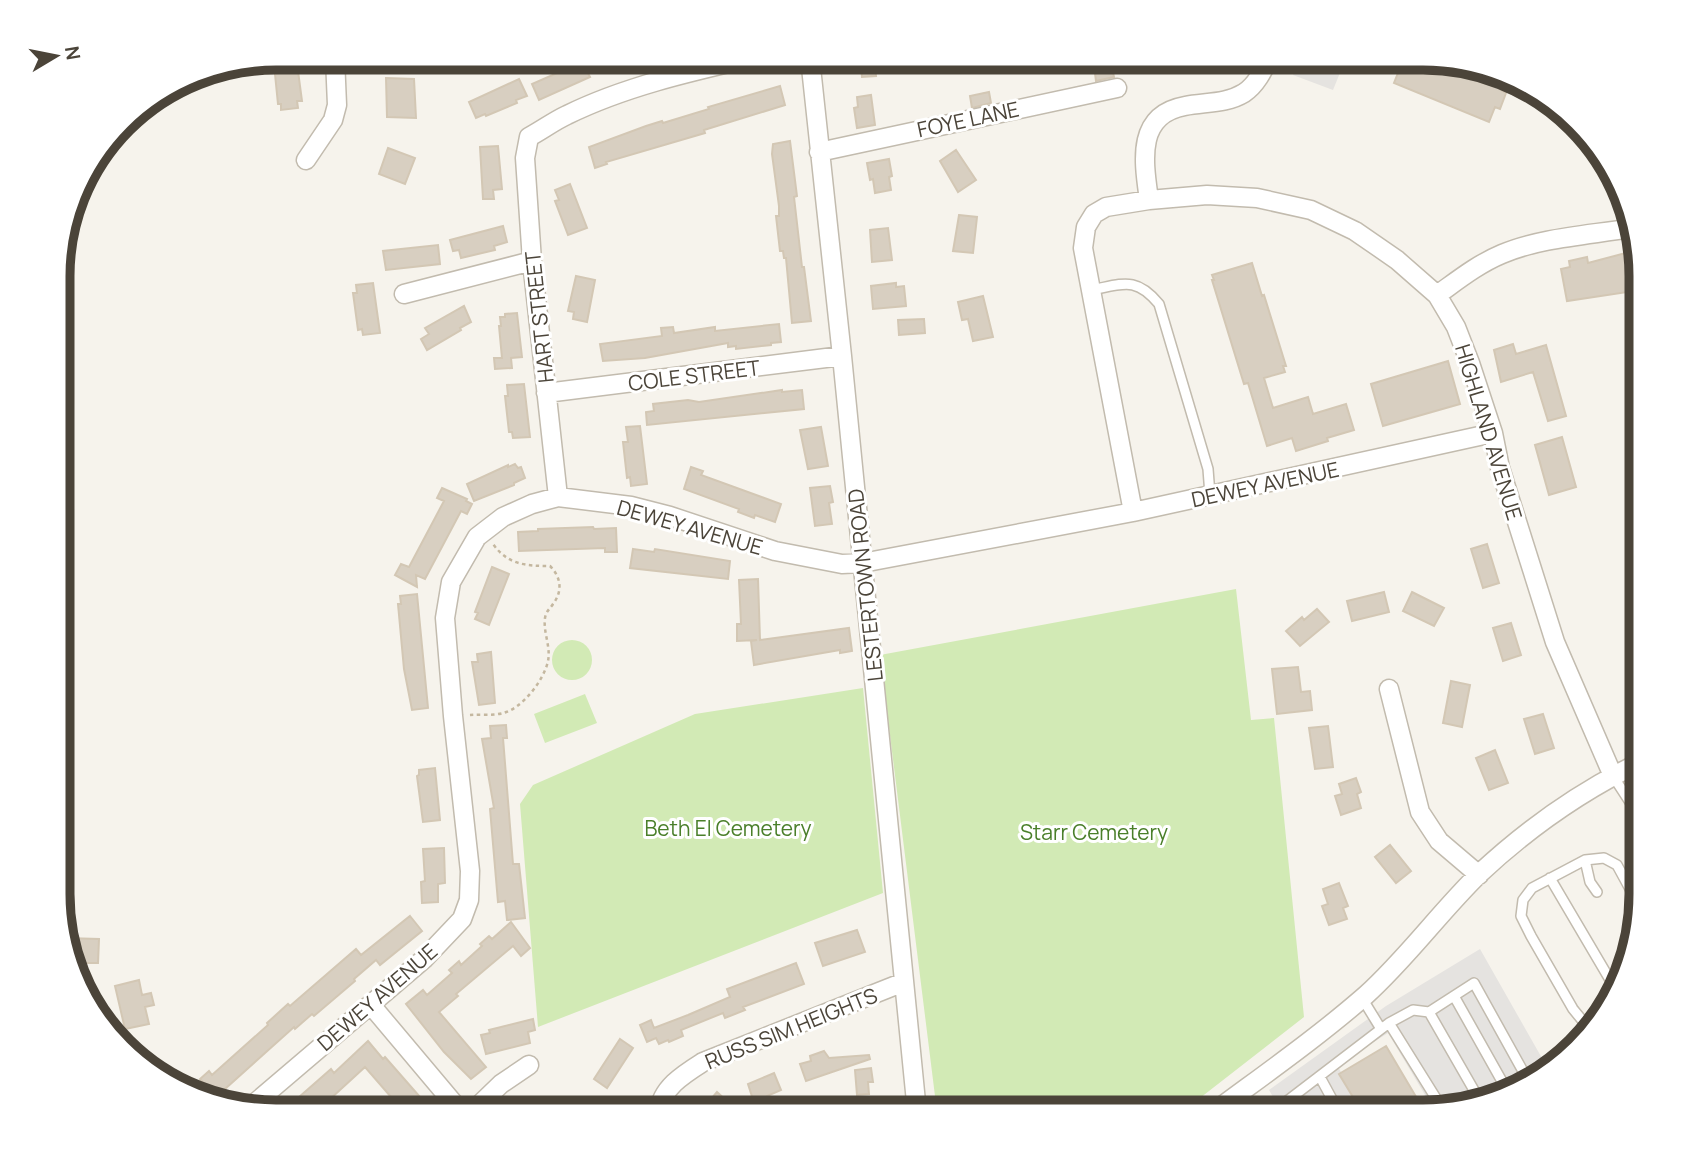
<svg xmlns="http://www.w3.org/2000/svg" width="1699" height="1170" font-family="Manrope,sans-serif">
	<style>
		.green { fill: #d2eab5 }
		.parking { fill: #e5e3e0 }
		.building { fill: #d8cfc1; stroke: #d3c7b4; stroke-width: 2 }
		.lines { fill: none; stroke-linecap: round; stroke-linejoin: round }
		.lane-casing { stroke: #c2bbae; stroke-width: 12 }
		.street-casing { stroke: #c2bbae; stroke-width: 21 }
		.path { stroke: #c4b79f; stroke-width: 2.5; stroke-dasharray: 3.5 3.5; stroke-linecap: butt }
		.lane { stroke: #fff; stroke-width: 9 }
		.street { stroke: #fff; stroke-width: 18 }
		.labels { text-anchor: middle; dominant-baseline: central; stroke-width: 6; stroke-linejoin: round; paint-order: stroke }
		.street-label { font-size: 21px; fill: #4b4439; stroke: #fff }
		.park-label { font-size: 21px; fill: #4a7f2a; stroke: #fff }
		.rim { fill: none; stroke: #4b4439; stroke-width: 9 }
	</style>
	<rect width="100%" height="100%" fill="#f6f3ec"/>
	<path class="green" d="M1236,589L1251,720L1274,718L1304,1017L1182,1112H937L880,655Z
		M552 660a20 20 0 1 1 40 0a20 20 0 1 1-40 0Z
		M863,688L883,893L538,1027L520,804L533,785L695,714Z
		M585,694L597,723L545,743L534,714Z"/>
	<path class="parking" d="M1299,58H1346L1333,90L1293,75Z
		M1480,949L1547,1067L1520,1090L1434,1110L1388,1033L1337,1065L1364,1112H1282L1269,1090L1386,1006Z"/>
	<path class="building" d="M1093,58H1110L1114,77L1096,81Z
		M1404,58L1441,59L1504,85L1501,90L1506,93L1500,109L1495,107L1489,122L1394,83Z
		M294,61L295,71H298L302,101H297L298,108L281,110V104H278L275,74L280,73L279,63Z
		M582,62L590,77L539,100L532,84Z
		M875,65L876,76L862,77L861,66Z
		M386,78L414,79L416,118L387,117Z
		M519,79L527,96L516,100L517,103L486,116L485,114L476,118L469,102Z
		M780,86L785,105L704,130L705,133L606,162L607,164L595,168L589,147L646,126L662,121L663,123L709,109L708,107Z
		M989,92L991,103L972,108L970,96Z
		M871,95L875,125L857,128L854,108L858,107L857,97Z
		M790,141L797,196L794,197L802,267H804L811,321L792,323L786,258H784L783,251H780L776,216H779V206L772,154L773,144Z
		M498,146L502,189L493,190L494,199H483L480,147Z
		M388,148L415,158L405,184L379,174Z
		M956,150L976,180L958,192L940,161Z
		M889,159L892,176L889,177L891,190L875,193L873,179L870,180L867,163Z
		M570,184L587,228L568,235L555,201L559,200L555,190Z
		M959,215L977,217L973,253L953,251Z
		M503,226L507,242L494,246L495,250L461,258L459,250L453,251L450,240Z
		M888,228L892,260L872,262L870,230Z
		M438,245L440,264L386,270L383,251Z
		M1637,250L1641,262V290L1567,301L1561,269L1570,267L1569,261L1587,257L1588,263Z
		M1252,263L1262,296L1264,295L1286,366H1283L1285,372L1264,378L1273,408L1308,397L1313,414L1346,404L1354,430L1327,438L1328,441L1296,451L1292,438L1267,446L1248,383L1244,384L1212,280H1214L1212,275Z
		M576,276L595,280L587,322L573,319L574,312L568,311Z
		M373,283L380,333L363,335L362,329L358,330L353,293H357L356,285Z
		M896,283V287L904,286L906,306L873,309L871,286Z
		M983,296L993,337L973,341L968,319L962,320L958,302Z
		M464,306L471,322L460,328L461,330L427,350L421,339L429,334L425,328Z
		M517,313L522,357L511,358L512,368L495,369L494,358H502L499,326H501L500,317H505V314Z
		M924,319L925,333L899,335L898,320Z
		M779,324L781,342L771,343V345L736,349V346L728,347V343L645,358L603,361L600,344L662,336L661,328L673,327L674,333L715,327V331Z
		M1513,344L1516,354L1546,345L1566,416L1548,421L1533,372L1501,382L1494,350Z
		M1448,361L1460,404L1383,426L1371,384Z
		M524,384L530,437L513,438L512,432H509L505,396H508L507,385Z
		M782,390V392L802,390L804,409L647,425L646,412L654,411L653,404L688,400L699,402Z
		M640,426L647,484L631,486L630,477L627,478L623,442H628L626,427Z
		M821,427L828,466L808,469L800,430Z
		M1562,437L1576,487L1549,495L1535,445Z
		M515,464L518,468L521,467L525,478L514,483V485L474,501L467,484L508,465V467Z
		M691,467L703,471L701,475L781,504L775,522L755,515L754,518L738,512L739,509L684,489Z
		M830,486L833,502L829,503L832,524L815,526L810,488Z
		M442,488L467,499L466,501L472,504L467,514L461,511L425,579L416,575L417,587L395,575L401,564L409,567L444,501L437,498Z
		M593,527L594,529L616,528L617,552H605V548L519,551L518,532L538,531V529Z
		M1487,544L1499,583L1483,588L1471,549Z
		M633,549L654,552L655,549L730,561L728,579L630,568Z
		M492,567L509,574L489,625L475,619L478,613L475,612Z
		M758,579L760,640L849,628L852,651L840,653V650L754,665L751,641L757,640L737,641V624H741L739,580Z
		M1384,592L1389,612L1352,621L1347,601Z
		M1412,592L1444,608L1434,626L1403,611Z
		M417,594L428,708L412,710L404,669L398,604H401L400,596Z
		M1317,609L1329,622L1300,646L1286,631L1302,617L1304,620Z
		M1511,623L1521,655L1503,661L1493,628Z
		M491,652L495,703L479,705L472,662H478L477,654Z
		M1298,667L1301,692L1310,691L1312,710L1277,714L1272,669Z
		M1451,681L1470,685L1462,727L1443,723Z
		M1543,714L1554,748L1535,754L1524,719Z
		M506,725L507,738H503L513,864H519L525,918L507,920L505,901L498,902L490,809L494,808L482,739L491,738L490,726Z
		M1328,726L1333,767L1315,769L1309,728Z
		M1495,750L1508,783L1489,790L1476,758Z
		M435,768L440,820L423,822L417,776L419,775V770Z
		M1356,778L1361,792L1357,794L1361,808L1341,815L1335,796L1342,794L1339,784Z
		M1390,845L1411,871L1396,883L1375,857Z
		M444,848L445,883L438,884V902L422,903L421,882L425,881L423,849Z
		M1339,883L1348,906L1343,908L1347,919L1329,925L1322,906L1328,904L1323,889Z
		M410,916L422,931L380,965L376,960L354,979L355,981L314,1016L312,1014L295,1029L294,1027L216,1097L200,1079L209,1071L212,1075L268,1025L267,1023L288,1004L290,1006L356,949L361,955Z
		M511,922L530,948L521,956L513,946L456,994L458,996L439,1012L486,1067L471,1079L444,1052L406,1004L423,990L427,995L452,973L449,970L459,961L461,965L482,946L480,944L489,936L492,939Z
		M857,930L865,952L823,966L815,943Z
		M65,938L99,939L98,963H73Z
		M796,963L804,984L743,1007L745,1010L725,1018L723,1013L681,1030L683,1036L669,1042L668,1040L659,1044L656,1038L647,1042L640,1025L651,1020L654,1028L688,1015L730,997L727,989Z
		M139,980L142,995L151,993L154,1005L145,1007L149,1024L125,1029L115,986Z
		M533,1019L535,1030L528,1032L530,1043L486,1054L481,1035L490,1033L489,1030Z
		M620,1039L633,1048L607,1088L594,1079Z
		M368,1041L383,1059L385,1057L420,1097L418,1099L429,1112H404L365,1067L316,1112H282L331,1069L334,1073Z
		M1386,1046L1425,1112H1362L1339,1074Z
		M824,1051L829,1058L869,1055L870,1059L806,1081L800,1064L811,1061L810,1056Z
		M871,1068L873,1082H868L869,1094L857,1095L855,1070Z
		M774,1073L781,1090L767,1096L770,1106L757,1112L748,1084Z
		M717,1092L739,1112H700Z"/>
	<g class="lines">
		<g class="lane-casing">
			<path id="lane" d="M1091,290C1123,284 1136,276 1159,304L1208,469L1210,495
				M1613,776L1641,819
				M1585,860L1590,882L1597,892
				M1550,878L1616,990
				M1454,996L1508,1092
				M1362,998L1381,1029
				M1389,1023L1413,1010L1429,1012
				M1591,1031L1573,1009L1531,936L1521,916L1523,900L1532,888L1585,860L1604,858L1617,865L1641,909
				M1320,1077L1339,1112
				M1479,1099L1429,1012L1474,983L1529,1082
				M1293,1112L1287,1101L1389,1023L1442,1108"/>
		</g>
		<g class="street-casing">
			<path id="street" d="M810,58L842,356L917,1112
				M819,152L1117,88
				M306,160L333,120L337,105L335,58
				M1149,200C1144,163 1135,115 1185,106C1205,102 1226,104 1244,93C1256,85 1263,71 1269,58
				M404,294L532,261
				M1437,295C1458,280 1478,264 1502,254C1539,238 1590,235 1631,228
				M546,393L842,356
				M558,497L532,261L525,158L529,137C542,130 554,121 567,115C624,87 689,72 750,58
				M1133,512L1083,248L1086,227L1094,214L1106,207L1149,200L1207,195L1257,198L1311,210L1355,231L1397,260L1437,295L1456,327L1470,363L1493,433L1500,468L1555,642L1613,776
				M1389,689L1420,812L1439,841L1479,875
				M371,1005L461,1112
				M248,1109L424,959L462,919L469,900L470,871L453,716L445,618L451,582L477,537L503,517L532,504L558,497L631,506L670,516L775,551L842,564L862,563L1133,512L1493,433
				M472,1112L501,1084L529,1065
				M659,1112C661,1088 684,1074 703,1062L904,982
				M1214,1112C1265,1074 1318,1037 1366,995C1407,958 1440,912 1479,874C1526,830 1583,790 1641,762"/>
		</g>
		<path class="path" d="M470,715C480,714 493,716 503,713C522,709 544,680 548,661C551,647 543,632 545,618C546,611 550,609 553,604C563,591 561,577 550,566C526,566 508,565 493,544
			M1188,1112L1201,1102"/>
		<use href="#lane" class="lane"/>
		<use href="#street" class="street"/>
	</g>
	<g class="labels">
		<g class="street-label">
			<text transform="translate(968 119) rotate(-12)">FOYE LANE</text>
			<text transform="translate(539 317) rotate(-96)">HART STREET</text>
			<text transform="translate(694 375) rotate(-7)">COLE STREET</text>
			<text transform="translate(1489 432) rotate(73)">HIGHLAND AVENUE</text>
			<text transform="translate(1265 484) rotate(-12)">DEWEY AVENUE</text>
			<text transform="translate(690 527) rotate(16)">DEWEY AVENUE</text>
			<text transform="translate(865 585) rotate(-96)">LESTERTOWN ROAD</text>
			<text transform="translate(377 997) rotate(-41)">DEWEY AVENUE</text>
			<text transform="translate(791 1028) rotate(-22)">RUSS SIM HEIGHTS</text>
		</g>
		<g class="park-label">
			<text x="728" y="828">Beth El Cemetery</text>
			<text x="1094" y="832">Starr Cemetery</text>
		</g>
	</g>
	<path d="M0 0H1699V1170H0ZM276 70H1423A206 206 0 0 1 1629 276V894A206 206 0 0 1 1423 1100H276A206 206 0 0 1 70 894V276A206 206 0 0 1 276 70Z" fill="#fff" fill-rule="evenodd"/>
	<path class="rim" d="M276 70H1423A206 206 0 0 1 1629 276V894A206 206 0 0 1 1423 1100H276A206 206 0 0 1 70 894V276A206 206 0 0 1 276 70Z"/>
	<g transform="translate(56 56) rotate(80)" stroke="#ffffff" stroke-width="5" paint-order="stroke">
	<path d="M0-5L12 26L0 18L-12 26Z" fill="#4b4439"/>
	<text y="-10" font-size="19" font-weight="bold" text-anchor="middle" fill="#4b4439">N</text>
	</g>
</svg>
